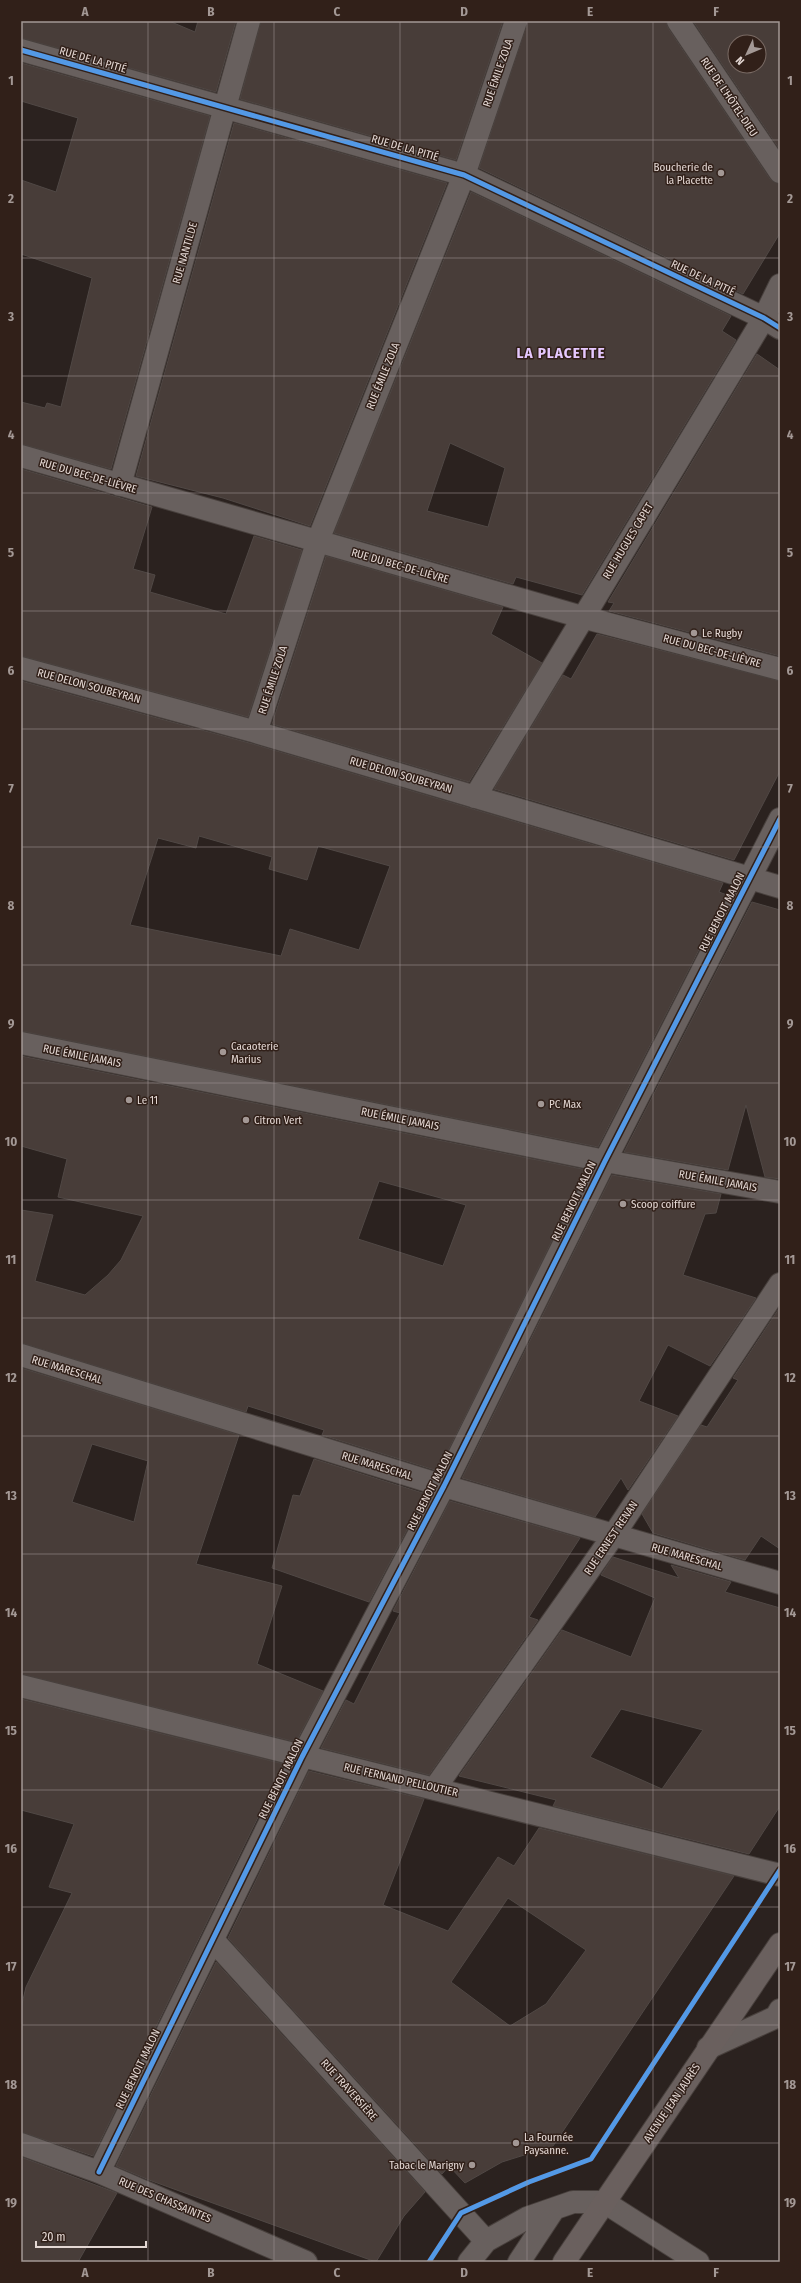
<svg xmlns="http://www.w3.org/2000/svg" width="801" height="2283" font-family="'Fira Sans Condensed',sans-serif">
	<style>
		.building { fill: #483d39; stroke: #504845; fill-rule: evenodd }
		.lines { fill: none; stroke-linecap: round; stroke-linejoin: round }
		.minor-casing { stroke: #48403d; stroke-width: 24 }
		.major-casing { stroke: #48403d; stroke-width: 24 }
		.minor { stroke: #68605e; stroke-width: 22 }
		.major { stroke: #6a605e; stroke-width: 22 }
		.cycleway-casing { stroke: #312019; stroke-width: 8 }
		.cycleway { stroke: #5399e6; stroke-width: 5 }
		.grid { fill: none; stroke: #a39895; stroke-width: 1; stroke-opacity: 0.55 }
		.poi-dot { fill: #a39895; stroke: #312019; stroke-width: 1.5 }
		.labels { text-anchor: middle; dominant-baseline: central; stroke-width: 3; stroke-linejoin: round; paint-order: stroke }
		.street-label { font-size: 11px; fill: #e4d8d4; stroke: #312019 }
		.poi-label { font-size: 11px; fill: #e4d8d4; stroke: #312019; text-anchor: start }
		.district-label { font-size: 15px; font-weight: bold; letter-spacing: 1px; fill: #e5c8fe; stroke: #312019 }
		.neatline { fill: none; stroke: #a39895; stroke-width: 1.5 }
		.grid-label { font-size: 13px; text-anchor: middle; font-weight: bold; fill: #a39895 }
	</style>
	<rect width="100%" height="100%" fill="#2b221f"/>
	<path class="building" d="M21,21H169L195,32L198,21H236L216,92L21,38Z
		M261,21H503L456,160L240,99Z
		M528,21H666L668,28L770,179L780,184V233L743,294L479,168Z
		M693,21H780V150ZM735,42H759V66H735Z
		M21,63L210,116L111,469L21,444V402L45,408L47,403L61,407L92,278L21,254V180L56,192L78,118L21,101Z
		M234,123L447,183L310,526L223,498L136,476Z
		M471,192L731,316L722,331L736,340L582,595L516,577L513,584L334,533ZM450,443L505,468L488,527L427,511Z
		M757,354L780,370V656L609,611L614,603L608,602Z
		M21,469L152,507L133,569L155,575L150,592L226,614L254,536L302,550L248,717L21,656Z
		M326,556L503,607L491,634L542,663L469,782L272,724Z
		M597,634L780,681V771L734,860L494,789L563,675L571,679Z
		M21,681L253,744L723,883L719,892L727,895L598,1147L21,1031ZM199,836L272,857L269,869L307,880L318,846L390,866L359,950L290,929L281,956L130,925L158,838L196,848Z
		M752,902L780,910V1179L765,1177L746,1105L728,1170L624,1152Z
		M21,1056L587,1170L438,1471L322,1435L324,1430L248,1406L246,1412L21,1343V1210L53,1215L35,1281L85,1295L108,1275L121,1260L143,1216L58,1197L67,1159L21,1146ZM379,1181L466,1205L443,1266L358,1239Z
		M612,1175L721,1194L716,1213L705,1214L683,1275L756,1298L710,1366L668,1345L639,1401L678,1416L628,1490L621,1478L595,1517L462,1478Z
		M780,1307V1549L761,1536L745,1560L653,1533L642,1514L701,1425L707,1427L738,1380L733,1378Z
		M21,1368L239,1435L196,1564L282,1586L257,1664L323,1691L296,1742L21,1674ZM92,1444L148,1461L134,1522L72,1502Z
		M314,1459L426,1494L369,1602L272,1568L293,1495L300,1496Z
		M450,1501L580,1538L529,1617L538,1620L429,1775L321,1748L346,1700L354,1704L400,1613L393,1611Z
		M613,1557L679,1578L671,1565L731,1582L725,1592L780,1608V1806L749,1854L553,1806L556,1800L459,1776L562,1630L631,1657L655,1598L601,1575ZM621,1709L703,1730L662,1789L590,1757Z
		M21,1699L284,1764L93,2156L21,2132V2008L26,1987L72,1893L49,1887L74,1824L21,1810Z
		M309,1771L424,1799L383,1905L448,1931L498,1857L514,1866L539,1828L734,1876L553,2146L502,2162L465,2183L449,2166L442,2174L228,1938ZM508,1898L586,1950L546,2004L510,2026L451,1982Z
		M216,1962L425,2192L404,2216L376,2262L149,2180L116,2166Z
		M21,2157L117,2193L78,2262H21Z"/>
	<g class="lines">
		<g class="minor-casing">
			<path id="minor" d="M678,21L780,172
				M21,50L464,175L764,318L780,328
				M21,456L582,617L780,669
				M120,485L249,21
				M21,668L256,732L780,887
				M256,732L317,543L464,175L516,21
				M475,797L764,318L780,285
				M21,1043L605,1161L780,1192
				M21,1355L444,1486L780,1583
				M21,1686L780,1875
				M435,1788L613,1536L780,1284
				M213,1940L486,2241
				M708,2048L776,2017L780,2010
				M21,2144L99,2172L306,2262
				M99,2172L302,1757L444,1486L605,1161L780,819
				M469,2262L486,2241L527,2218L573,2202H604L698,2262
				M519,2262L554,2209"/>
		</g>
		<g class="major-casing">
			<path id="major" d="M564,2262L780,1944"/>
		</g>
		<use href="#minor" class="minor"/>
		<use href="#major" class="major"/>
		<g class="cycleway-casing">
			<path id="cycleway" d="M21,50L464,175L764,318L780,328
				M99,2172L302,1757L444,1486L605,1161L780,819
				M429,2262L461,2213L529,2182L591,2159L780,1870"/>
		</g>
		<use href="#cycleway" class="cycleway"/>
	</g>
	<path class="grid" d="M148,21V2262M274,21V2262M400,21V2262M527,21V2262M653,21V2262M21,140H780M21,258H780M21,376H780M21,493H780M21,611H780M21,729H780M21,847H780M21,965H780M21,1083H780M21,1200H780M21,1318H780M21,1436H780M21,1554H780M21,1672H780M21,1790H780M21,1907H780M21,2025H780M21,2143H780"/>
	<g class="poi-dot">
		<circle cx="721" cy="173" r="4"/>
		<circle cx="694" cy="633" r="4"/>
		<circle cx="223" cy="1052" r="4"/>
		<circle cx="129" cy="1100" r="4"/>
		<circle cx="541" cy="1104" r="4"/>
		<circle cx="246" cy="1120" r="4"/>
		<circle cx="623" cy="1204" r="4"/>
		<circle cx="516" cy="2143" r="4"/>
		<circle cx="472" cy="2165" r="4"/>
	</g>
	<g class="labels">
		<g class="street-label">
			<text transform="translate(93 60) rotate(16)">RUE DE LA PITIÉ</text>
			<text transform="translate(498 73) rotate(-71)">RUE ÉMILE ZOLA</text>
			<text transform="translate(729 97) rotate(56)">RUE DE L'HÔTEL-DIEU</text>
			<text transform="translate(405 148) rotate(16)">RUE DE LA PITIÉ</text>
			<text transform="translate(185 253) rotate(-74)">RUE NANTILDE</text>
			<text transform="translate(703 278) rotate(25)">RUE DE LA PITIÉ</text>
			<text transform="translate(383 376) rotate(-68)">RUE ÉMILE ZOLA</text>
			<text transform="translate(88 476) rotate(16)">RUE DU BEC-DE-LIÈVRE</text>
			<text transform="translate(628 541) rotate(-59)">RUE HUGUES CAPET</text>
			<text transform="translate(400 566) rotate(16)">RUE DU BEC-DE-LIÈVRE</text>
			<text transform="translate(712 651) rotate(15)">RUE DU BEC-DE-LIÈVRE</text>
			<text transform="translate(273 680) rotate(-72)">RUE ÉMILE ZOLA</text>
			<text transform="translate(89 686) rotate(15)">RUE DELON SOUBEYRAN</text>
			<text transform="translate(401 775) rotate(16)">RUE DELON SOUBEYRAN</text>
			<text transform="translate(722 912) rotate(-63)">RUE BENOIT MALON</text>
			<text transform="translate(82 1056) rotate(11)">RUE ÉMILE JAMAIS</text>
			<text transform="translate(400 1119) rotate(11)">RUE ÉMILE JAMAIS</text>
			<text transform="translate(718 1181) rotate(10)">RUE ÉMILE JAMAIS</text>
			<text transform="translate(574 1201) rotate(-64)">RUE BENOIT MALON</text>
			<text transform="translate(67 1370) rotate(17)">RUE MARESCHAL</text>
			<text transform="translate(377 1466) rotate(17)">RUE MARESCHAL</text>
			<text transform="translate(430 1491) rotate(-63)">RUE BENOIT MALON</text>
			<text transform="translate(611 1538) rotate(-56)">RUE ERNEST RENAN</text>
			<text transform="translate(687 1557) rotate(16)">RUE MARESCHAL</text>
			<text transform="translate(281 1779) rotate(-64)">RUE BENOIT MALON</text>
			<text transform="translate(401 1780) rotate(13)">RUE FERNAND PELLOUTIER</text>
			<text transform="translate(138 2069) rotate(-64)">RUE BENOIT MALON</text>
			<text transform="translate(349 2090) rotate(48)">RUE TRAVERSIÈRE</text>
			<text transform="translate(672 2103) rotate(-56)">AVENUE JEAN JAURÈS</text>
			<text transform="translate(165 2200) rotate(23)">RUE DES CHASSAINTES</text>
		</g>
		<g class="poi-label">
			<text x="713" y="167" text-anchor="end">Boucherie de<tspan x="713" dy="13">la Placette</tspan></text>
			<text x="702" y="633">Le Rugby</text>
			<text x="231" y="1046">Cacaoterie<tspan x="231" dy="13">Marius</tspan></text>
			<text x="137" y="1100">Le 11</text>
			<text x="549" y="1104">PC Max</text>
			<text x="254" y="1120">Citron Vert</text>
			<text x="631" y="1204">Scoop coiffure</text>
			<text x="524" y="2137">La Fournée<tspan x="524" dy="13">Paysanne.</tspan></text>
			<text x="464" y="2165" text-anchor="end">Tabac le Marigny</text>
		</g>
		<g class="district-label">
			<text x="561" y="353">LA PLACETTE</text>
		</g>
	</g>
	<rect width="801" height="2283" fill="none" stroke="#312019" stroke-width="44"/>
	<g transform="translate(747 54) rotate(226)"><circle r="19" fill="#312019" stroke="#796a64"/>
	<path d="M0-3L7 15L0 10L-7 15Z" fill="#a39895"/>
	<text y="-6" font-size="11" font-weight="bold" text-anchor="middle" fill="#e4d8d4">N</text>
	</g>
	<path d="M36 2241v6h110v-6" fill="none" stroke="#e4d8d4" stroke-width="2"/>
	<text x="42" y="2241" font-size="12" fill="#e4d8d4" stroke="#312019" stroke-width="3" paint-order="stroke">20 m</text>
	<rect x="22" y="22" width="757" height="2239" class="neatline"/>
	<g class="grid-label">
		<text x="85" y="16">A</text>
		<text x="211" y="16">B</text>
		<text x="337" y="16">C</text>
		<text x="464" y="16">D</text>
		<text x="590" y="16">E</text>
		<text x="716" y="16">F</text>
		<text x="11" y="85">1</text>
		<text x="790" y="85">1</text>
		<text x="11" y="203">2</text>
		<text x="790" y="203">2</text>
		<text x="11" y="321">3</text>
		<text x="790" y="321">3</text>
		<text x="11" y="439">4</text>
		<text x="790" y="439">4</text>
		<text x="11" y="557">5</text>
		<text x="790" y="557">5</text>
		<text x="11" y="675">6</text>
		<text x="790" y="675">6</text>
		<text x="11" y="793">7</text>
		<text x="790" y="793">7</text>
		<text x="11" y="910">8</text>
		<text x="790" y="910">8</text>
		<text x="11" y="1028">9</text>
		<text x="790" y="1028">9</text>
		<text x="11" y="1146">10</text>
		<text x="790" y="1146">10</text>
		<text x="11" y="1264">11</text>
		<text x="790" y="1264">11</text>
		<text x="11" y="1382">12</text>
		<text x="790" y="1382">12</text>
		<text x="11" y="1500">13</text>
		<text x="790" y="1500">13</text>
		<text x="11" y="1617">14</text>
		<text x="790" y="1617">14</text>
		<text x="11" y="1735">15</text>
		<text x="790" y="1735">15</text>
		<text x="11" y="1853">16</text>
		<text x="790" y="1853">16</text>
		<text x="11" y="1971">17</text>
		<text x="790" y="1971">17</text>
		<text x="11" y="2089">18</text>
		<text x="790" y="2089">18</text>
		<text x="11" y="2207">19</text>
		<text x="790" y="2207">19</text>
		<text x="85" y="2277">A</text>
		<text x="211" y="2277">B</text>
		<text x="337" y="2277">C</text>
		<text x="464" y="2277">D</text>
		<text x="590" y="2277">E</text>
		<text x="716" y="2277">F</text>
	</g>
</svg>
